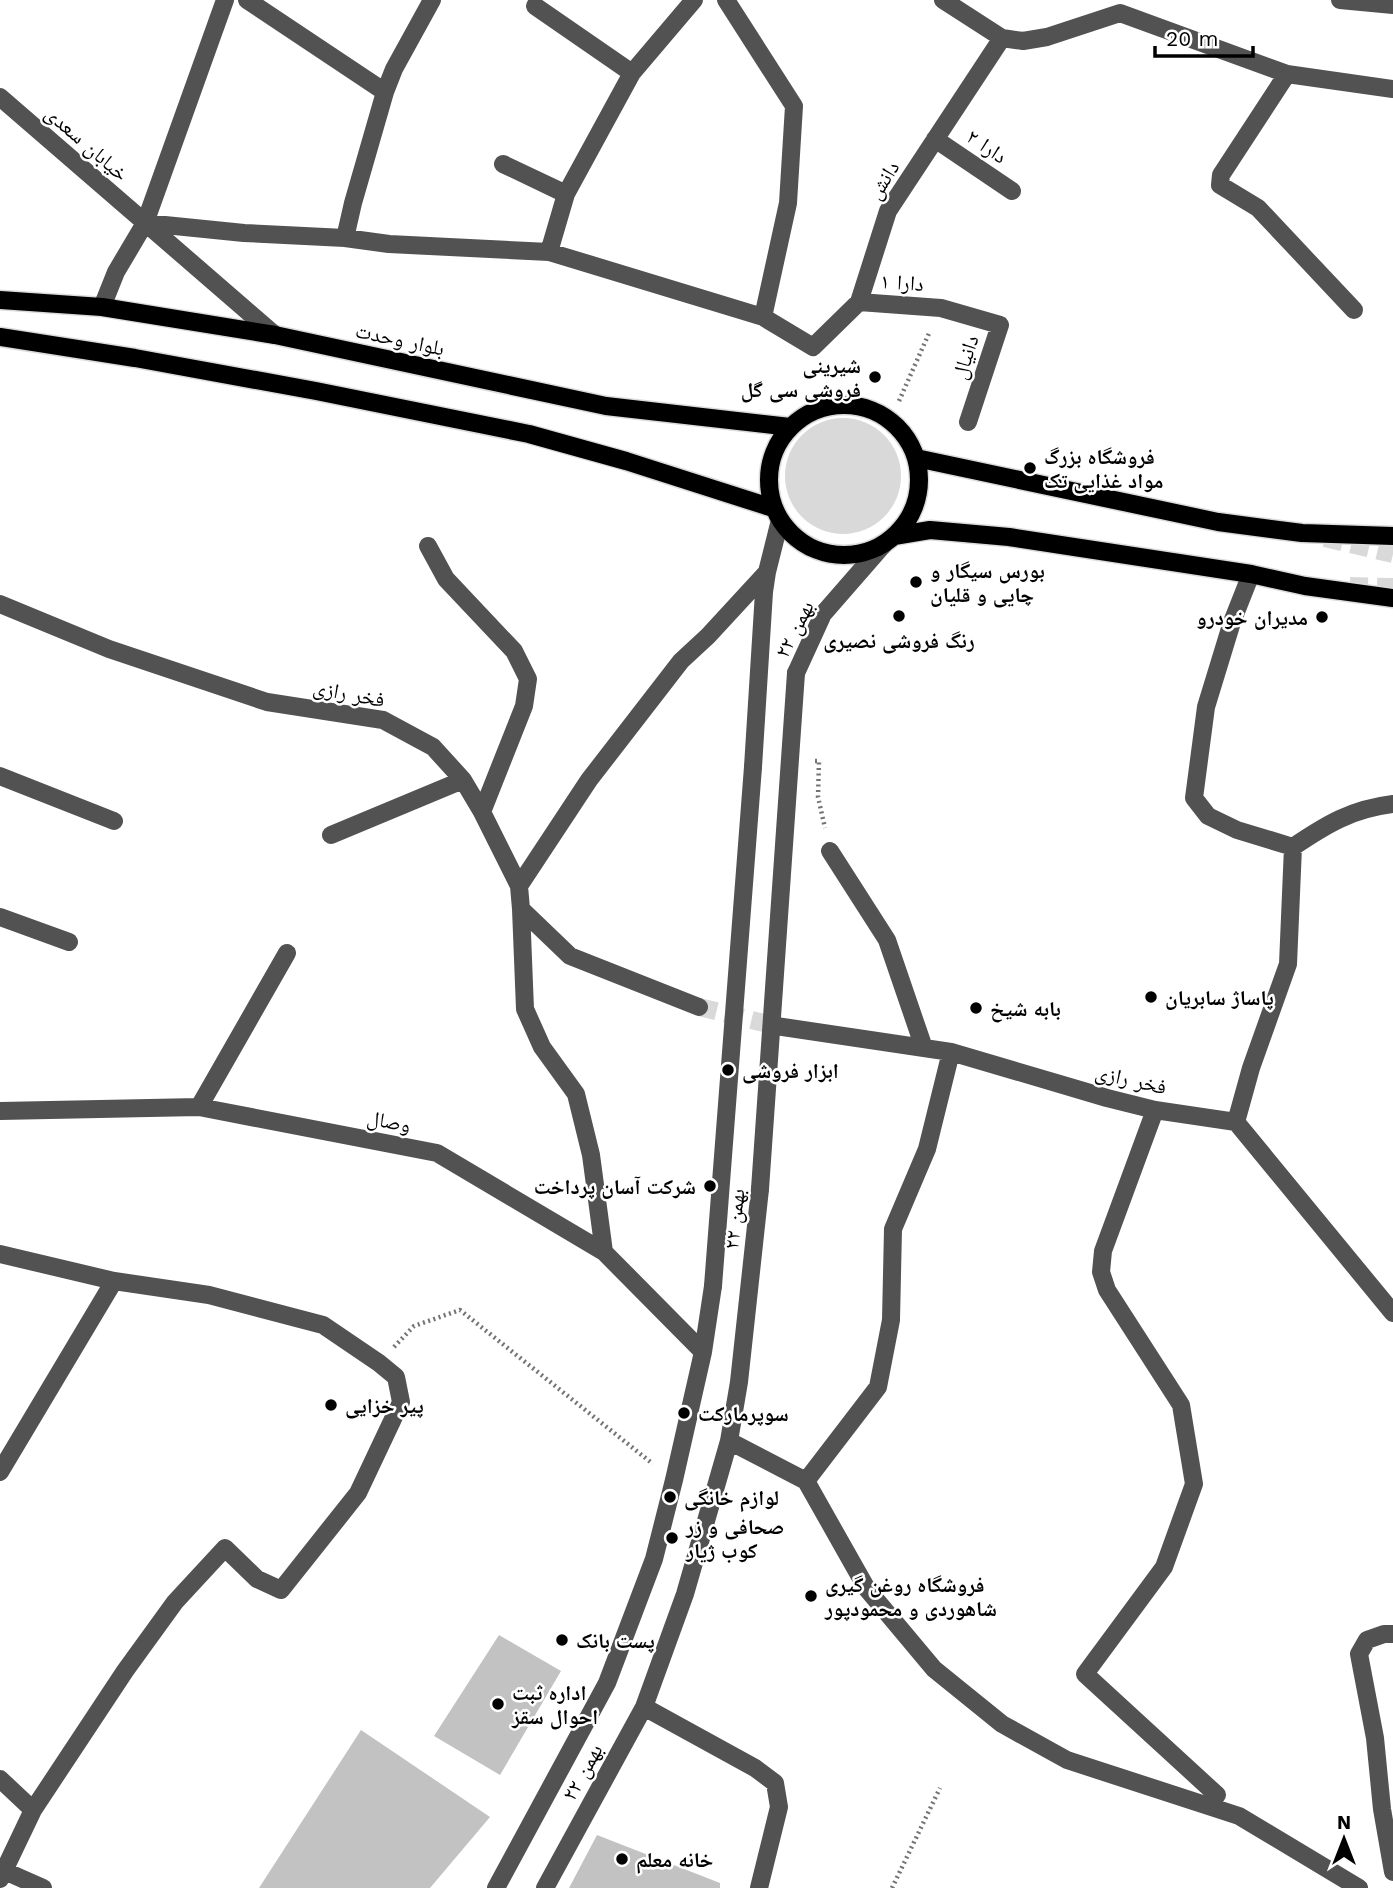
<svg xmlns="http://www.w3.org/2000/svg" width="1393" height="1888" font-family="'Work Sans','Noto Naskh Arabic',sans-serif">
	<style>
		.green { fill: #d9d9d9 }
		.building { fill: #c2c2c2 }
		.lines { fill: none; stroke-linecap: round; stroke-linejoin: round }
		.minor-tunnel { stroke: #d9d9d9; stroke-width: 18; stroke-dasharray: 18 9; stroke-linecap: butt }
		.major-tunnel { stroke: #d9d9d9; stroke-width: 18; stroke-dasharray: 18 9; stroke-linecap: butt }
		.major-casing { stroke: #dbdbdb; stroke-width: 21 }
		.path { stroke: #747474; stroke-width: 4.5; stroke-dasharray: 2 3.5; stroke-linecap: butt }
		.minor { stroke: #525252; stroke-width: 18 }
		.major { stroke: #000; stroke-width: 18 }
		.minor-bridge { stroke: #525252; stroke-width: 18 }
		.poi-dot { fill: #000; stroke: #fff; stroke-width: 2.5 }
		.labels { text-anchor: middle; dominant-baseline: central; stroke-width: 5; stroke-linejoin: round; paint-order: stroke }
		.street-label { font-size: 21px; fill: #000; stroke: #fff }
		.poi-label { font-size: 21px; font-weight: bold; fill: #000; stroke: #fff; text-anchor: start }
	</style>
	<rect width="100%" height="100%" fill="#fff"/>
	<path class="green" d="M785 476a58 58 0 1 1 116 0a58 58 0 1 1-116 0Z"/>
	<path class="building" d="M499,1635L561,1671L500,1775L434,1736Z
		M361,1730L490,1817L430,1888H259Z
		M597,1835L720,1883V1888H569Z"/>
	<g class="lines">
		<path class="minor-tunnel" d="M699,1007L776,1026"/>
		<path class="major-tunnel" d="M1325,538L1393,554
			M1350,586L1393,587"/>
		<g class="major-casing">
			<path id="major" d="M0,300L102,307L275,335L606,406L790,427
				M0,337L135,358L316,391L529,434L626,461L773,508
				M769 480a75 75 0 1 1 150 0a75 75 0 1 1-150 0Z
				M916,458L1218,522L1302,533L1393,536
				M894,536L930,530L1009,537L1251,574L1305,586L1393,598"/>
		</g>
		<path class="path" d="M899,401L930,331
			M815,761H819L818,797L825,828
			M394,1347L414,1326L460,1310L653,1464
			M892,1888L940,1788"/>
		<path class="minor" d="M247,0L385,92
			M726,0L794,106L788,203L763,317L813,347L859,302L888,211L1002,38
			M943,0L1002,38L1023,41L1047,37L1120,13L1287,74L1393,89
			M1340,0L1393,5
			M535,6L632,73
			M1287,74L1221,175L1220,185L1258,208L1354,310
			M0,97L275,335
			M935,139L1012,191
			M503,164L566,194
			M145,223L244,233L345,238L389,244L549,252L763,317
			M345,238L353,203L385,92L394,69L432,0
			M549,252L566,194L632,73L694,0
			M859,302L941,308L1000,325L968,422
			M102,307L116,272L145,223L225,0
			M428,546L446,579L514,651L528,679L524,706L482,812
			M0,604L109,649L267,702L383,720L433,747L463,780L482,812L519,886L521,909L570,956L699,1007
			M796,673L823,614L884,544
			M753,767L764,592L767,572L780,520
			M0,776L114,821
			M331,835L463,780
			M1293,847C1327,824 1352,809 1393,804
			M830,851L887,940L924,1048
			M519,886L589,780L681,661L708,636L767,572
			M521,909L525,1009L542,1047L576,1094L591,1155L604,1252
			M0,917L69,942
			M776,1026L951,1052L1107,1098L1155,1110L1236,1122L1393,1313
			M199,1107L287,953
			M1155,1110L1103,1251L1101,1272L1107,1290L1181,1405L1194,1484L1164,1567L1085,1674L1217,1795
			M0,1111L199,1107L437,1153L604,1252L703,1352
			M1236,1122L1251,1068L1288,964L1293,847L1237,830L1208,816L1194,798L1206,707L1232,622L1251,574
			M0,1254L114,1281L209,1295L323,1325L379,1363L396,1377L401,1402L358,1493L281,1590L257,1579L225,1548L175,1602L125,1671L33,1810L0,1879
			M729,1441L806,1481L867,1589L934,1669L1002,1724L1067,1760L1239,1816L1359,1888
			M0,1472L114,1281
			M806,1481L878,1387L891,1320L893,1229L927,1149L951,1052
			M1393,1634H1384L1367,1640L1359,1654L1375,1738L1382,1809L1393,1872
			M644,1707L755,1768L775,1783L779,1807L759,1888
			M0,1779L33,1810
			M0,1869L43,1888
			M496,1888L607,1683L654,1559L674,1480L703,1352L713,1286
			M545,1888L644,1707L685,1594L729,1441L739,1382L760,1189"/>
		<use href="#major" class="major"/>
		<path class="minor-bridge" d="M760,1189L796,673
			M713,1286L753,767"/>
	</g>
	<g class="poi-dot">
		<circle cx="875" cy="377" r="7"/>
		<circle cx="1030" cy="468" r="7"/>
		<circle cx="916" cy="582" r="7"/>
		<circle cx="899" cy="616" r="7"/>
		<circle cx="1322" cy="617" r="7"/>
		<circle cx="1151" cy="997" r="7"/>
		<circle cx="976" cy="1008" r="7"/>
		<circle cx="728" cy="1070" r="7"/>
		<circle cx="710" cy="1186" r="7"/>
		<circle cx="331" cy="1405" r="7"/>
		<circle cx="684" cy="1413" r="7"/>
		<circle cx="670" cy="1497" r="7"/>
		<circle cx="672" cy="1538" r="7"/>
		<circle cx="811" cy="1596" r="7"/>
		<circle cx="562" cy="1640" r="7"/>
		<circle cx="498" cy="1704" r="7"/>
		<circle cx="622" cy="1859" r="7"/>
	</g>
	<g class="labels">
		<g class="street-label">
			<text transform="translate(87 143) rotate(41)">خیابان سعدی</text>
			<text transform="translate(987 146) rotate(34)">دارا ۲</text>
			<text transform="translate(883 180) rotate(-58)">دانش</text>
			<text transform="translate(902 282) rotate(4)">دارا ۱</text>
			<text transform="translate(400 339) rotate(12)">بلوار وحدت</text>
			<text transform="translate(965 357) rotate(-72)">دانیال</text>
			<text transform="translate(794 629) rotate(-63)">۲۲ بهمن</text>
			<text transform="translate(349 693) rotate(11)">فخر رازی</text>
			<text transform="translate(1131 1079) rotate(13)">فخر رازی</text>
			<text transform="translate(389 1121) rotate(11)">وصال</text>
			<text transform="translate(734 1219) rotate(-84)">۲۲ بهمن</text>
			<text transform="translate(582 1772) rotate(-61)">۲۲ بهمن</text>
		</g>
		<g class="poi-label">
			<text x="861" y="365" text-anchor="end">شیرینی<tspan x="861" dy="24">فروشی سی گل</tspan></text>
			<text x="1044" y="456">فروشگاه بزرگ<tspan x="1044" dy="24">مواد غذایی تک</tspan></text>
			<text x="930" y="570">بورس سیگار و<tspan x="930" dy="24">چایی و قلیان</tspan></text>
			<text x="1308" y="617" text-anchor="end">مدیران خودرو</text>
			<text x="899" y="640" text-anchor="middle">رنگ فروشی نصیری</text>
			<text x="1165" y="997">پاساژ سابریان</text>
			<text x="990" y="1008">بابه شیخ</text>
			<text x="742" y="1070">ابزار فروشی</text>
			<text x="696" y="1186" text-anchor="end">شرکت آسان پرداخت</text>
			<text x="345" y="1405">پیر خزایی</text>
			<text x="698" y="1413">سوپرمارکت</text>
			<text x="684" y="1497">لوازم خانگی</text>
			<text x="686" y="1526">صحافی و زر<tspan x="686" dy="24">کوب ژیار</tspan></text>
			<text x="825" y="1584">فروشگاه روغن گیری<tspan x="825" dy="24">شاهوردی و محمودپور</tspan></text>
			<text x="576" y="1640">پست بانک</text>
			<text x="512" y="1692">اداره ثبت<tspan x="512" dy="24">احوال سقز</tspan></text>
			<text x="636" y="1859">خانه معلم</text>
		</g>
	</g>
	<g transform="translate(1344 1839)" stroke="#ffffff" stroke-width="5" paint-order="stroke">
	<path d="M0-5L12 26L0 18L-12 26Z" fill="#000000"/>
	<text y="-10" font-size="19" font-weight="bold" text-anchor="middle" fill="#000000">N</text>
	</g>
	<path d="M1155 46v10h98v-10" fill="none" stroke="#000000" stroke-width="3.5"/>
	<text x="1166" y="46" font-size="21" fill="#000000" stroke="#ffffff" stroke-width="5" paint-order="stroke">20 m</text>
</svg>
